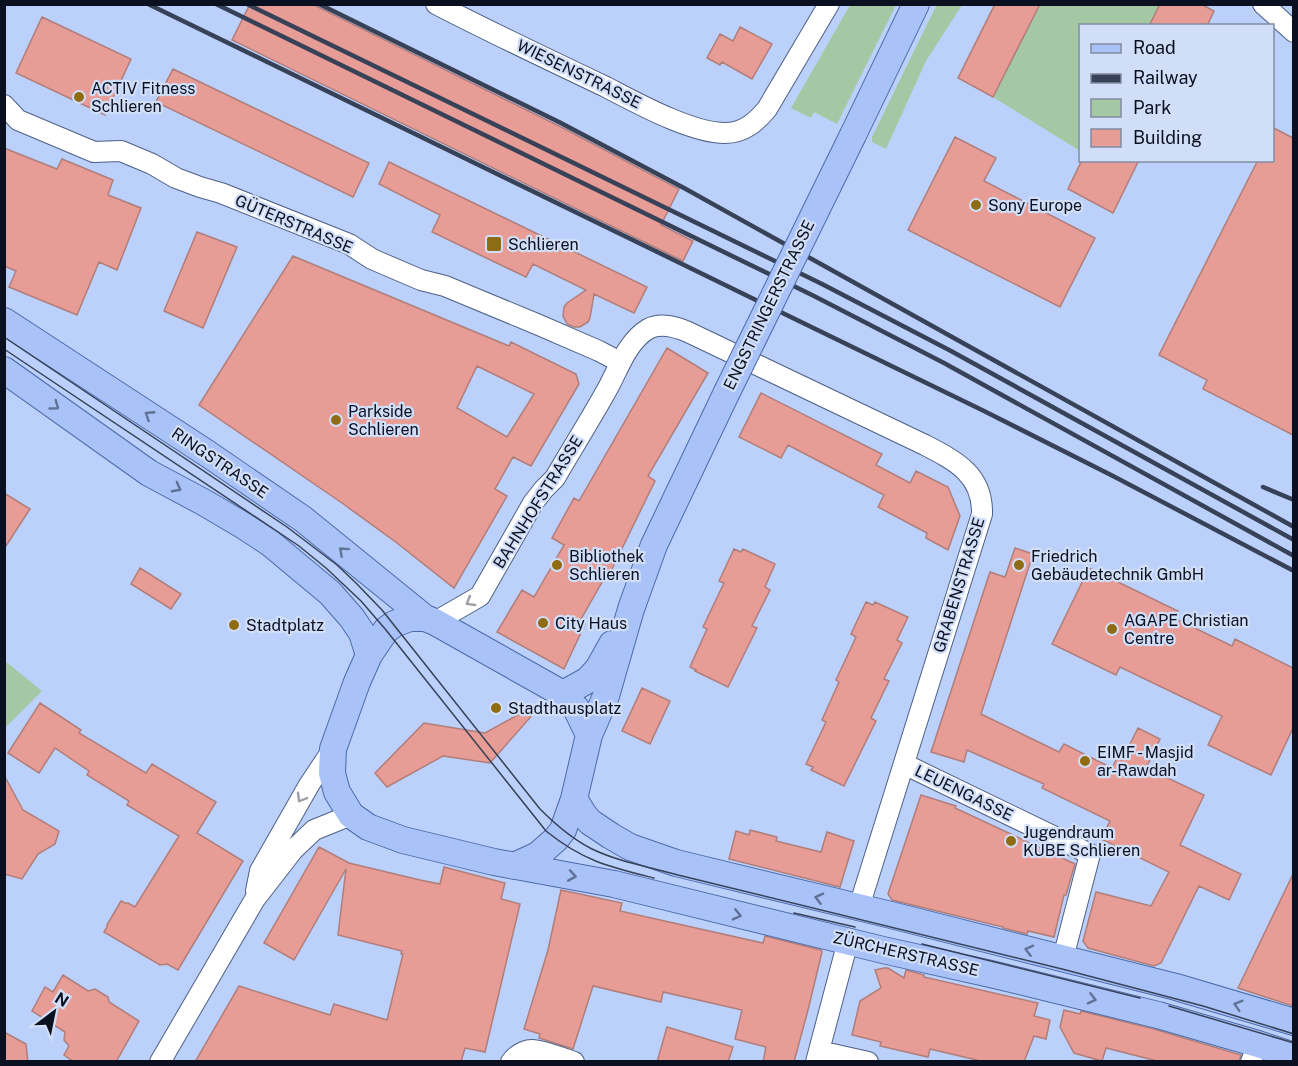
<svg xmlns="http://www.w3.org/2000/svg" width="1298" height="1066" font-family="'Public Sans',sans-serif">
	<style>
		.green { fill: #a5c8a4 }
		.building { fill: #e79c96; stroke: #b07e7a; stroke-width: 1.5; fill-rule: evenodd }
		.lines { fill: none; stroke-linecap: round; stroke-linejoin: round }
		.minor-casing { stroke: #4e6085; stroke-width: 22 }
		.major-casing { stroke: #4c6aa9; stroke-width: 28 }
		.minor { stroke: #fff; stroke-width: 20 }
		.major { stroke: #a9c2f8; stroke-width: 26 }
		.tram { stroke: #374157; stroke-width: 1.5 }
		.rail { stroke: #374157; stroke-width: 4.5 }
		.major-bridge-casing { stroke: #4c6aa9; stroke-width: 28; stroke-linecap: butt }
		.major-bridge { stroke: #a9c2f8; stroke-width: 26 }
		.oneway { stroke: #617296 }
		.oneway2 { stroke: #9d9fa5 }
		.poi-dot { fill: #8f6b11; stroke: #d1def7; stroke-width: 2 }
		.labels { text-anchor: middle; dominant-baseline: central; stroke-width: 4.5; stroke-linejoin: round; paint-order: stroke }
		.street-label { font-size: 16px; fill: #0a101f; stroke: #d1def7 }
		.poi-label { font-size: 16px; fill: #0a101f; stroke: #d1def7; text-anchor: start }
	</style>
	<rect width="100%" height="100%" fill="#bbd1fb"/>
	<path class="green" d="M937,4L962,5L926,61L886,149L872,142V137Z
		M850,5H896L837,124L814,112L811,118L791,108Z
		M1040,5H1160L1149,25L1080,26V151L993,97Z
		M5,661L42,691L5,728Z"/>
	<path class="building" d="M250,4H312L563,128L679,189L661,225L693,241L683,261L232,40Z
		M995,4H1040L993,97L958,78Z
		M1160,4H1201L1214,11L1207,26H1149Z
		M42,17L131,59L105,115L16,73Z
		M740,27L772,44L752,79L722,62L720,65L707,58L720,34L733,41Z
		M173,69L369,163L353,197L156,102Z
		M1272,127L1293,138V435L1203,389L1207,380L1159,355L1258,160H1272Z
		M955,137L996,158L984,181L1095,238L1060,307L908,230Z
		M4,148L57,169L62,159L113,180L108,195L141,208L117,270L99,262L77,315L9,287L16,271L4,266Z
		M1082,160H1139L1113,213L1068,189Z
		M389,162L647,287L634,313L594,294L590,318L588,322L580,327H574L567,324L563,316L564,307L567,303L586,290L533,264L526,277L432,232L440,215L379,184Z
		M197,232L237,247L203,328L164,311Z
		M293,256L509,346L511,342L576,374L579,384L531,466L513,457L495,489L507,496L454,588L397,543L342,503L199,405ZM477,366L534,394L507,437L457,408Z
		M667,348L708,373L648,476L655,481L611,571L609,570L580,621L585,624L564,669L497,632L522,590L534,597L564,545L552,538L574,498L579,501Z
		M761,393L882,454L876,465L910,483L916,471L948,487L960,516L948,550L926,538L927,533L878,507L884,495L788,445L781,458L739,437Z
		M4,493L30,509L4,549Z
		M1015,548L1033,554L981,714L1059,752L1064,744L1112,768L1117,758L1122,760L1138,728L1160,739L1146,768L1204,795L1180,845L1241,874L1229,900L1199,886L1161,963L1154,966L1088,948L1083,941L1096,892L1151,906L1169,872L1101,839L1110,821L1042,788L1044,784L967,750L964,762L931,752L990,572L1005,577Z
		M734,549L741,552L743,549L775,564L765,587L770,590L752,626L757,628L728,687L695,671L696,670L690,667L707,629L703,627L724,583L719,581Z
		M140,568L181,594L171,609L131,584Z
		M1089,568L1178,611L1174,618L1232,646L1235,639L1293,668V728L1271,775L1208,745L1222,716L1120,667L1116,675L1052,644Z
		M866,602L873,605L875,602L908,617L897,640L902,643L884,679L889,681L871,718L876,721L844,786L811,770L813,767L806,764L826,722L822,720L839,682L836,680L856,637L851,634Z
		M642,688L670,701L650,744L622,731Z
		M541,702L542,704L490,763L443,756L387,787L375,773L424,723L485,733Z
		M40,703L81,730L79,733L146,773L152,764L216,802L197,833L243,861L178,970L167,964L160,965L104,932L107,927V925L121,901L125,903H128L135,907L179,836L127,805L129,801L87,775L89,771L55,748L39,773L8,753Z
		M4,775L23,810L59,831L55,844L38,854L22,879L4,874Z
		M921,795L956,806L955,808L1075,864L1066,895H1064L1054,937L1028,931L1027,934L1003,928V927L892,900L888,894Z
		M750,830L777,837L776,841L821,852L827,832L854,841L840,887L729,859L736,831L749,835Z
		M319,847L349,863L420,880L440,884L444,867L505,883L501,899L520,904L485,1052L465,1048L461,1062H195L239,986L330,1015L334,1004L387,1020L403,954H401L402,951L338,935L346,869L294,960L264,943Z
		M1293,874V1006L1238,988Z
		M561,890L622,903L620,911L763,943L765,936L821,950L822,952L808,1010L794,1062H763L766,1047L735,1039L742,1010L663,992L661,1002L593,986L573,1049L539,1038L540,1034L524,1029L548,950Z
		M884,968H888L904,978L906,970L924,975V977L1038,1003L1034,1016L1050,1020L1046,1039L1034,1036L1024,1062H985L930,1049L928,1057L880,1046L881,1042L852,1035L860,1001L881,988L875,970Z
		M63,975L88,991L95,989L108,997L109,1002L139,1021L116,1062H74L64,1055L69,1046L64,1040L65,1032L32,1011L45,987L53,992Z
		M1064,1010L1080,1014L1081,1011L1154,1029L1241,1055L1239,1062H1161L1106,1048L1102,1061L1074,1053L1060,1027Z
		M667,1027L733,1047L728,1062H657Z
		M4,1032L26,1044L28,1062H4Z"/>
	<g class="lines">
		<g class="minor-casing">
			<path id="minor" d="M436,4C492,33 549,60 606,87C637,103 691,133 725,133C744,133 756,122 767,109L829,4
				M1263,4L1294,32
				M4,105L18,120L94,152L121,151L152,164L176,178L200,187L221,193L349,244L372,259L421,280L445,286L539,325L599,351L620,362
				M435,622L480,596L533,503L544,489L555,478C573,447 592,417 609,386C619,367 628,341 648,329C661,322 676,327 688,332L925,445C956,461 983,475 982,514L859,907
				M904,764L1090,854L1063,958
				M256,891L260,871L309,785L333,749
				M819,1051L868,1062
				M160,1062L255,899L293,850L314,830L351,815
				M511,1062C515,1056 524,1050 532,1050C540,1049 565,1059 574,1062
				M816,1062L848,941
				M1251,1062L1258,1044"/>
		</g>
		<g class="major-casing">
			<path id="major" d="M853,135L916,4
				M4,321L208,454L303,519L425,618
				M4,370L149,473L205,503L244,526L270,543L330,593L352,618L362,633L369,655
				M563,694L588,680L598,669L612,644
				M589,735L576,708L563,694L435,622L425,618H410L394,624L386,630L369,655L357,682L333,749L332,773L337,792L351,815L368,827L403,840L494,862L614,884L883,950L995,975L1158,1015L1258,1044L1294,1056
				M574,799L584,815L590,822L611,836L630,847L676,863L891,915L1176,987L1294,1022
				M514,866L538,855L556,839L563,830L574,799L589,735L606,696L631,609L654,545L726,394"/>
		</g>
		<use href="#minor" class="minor"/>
		<use href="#major" class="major"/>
		<path class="tram" d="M4,337L287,527L337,565L356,583L382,610L540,809C556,825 572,839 592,849C619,862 650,867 678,875L1062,969L1203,1006L1294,1034
			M4,349L299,546L326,568L361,601L386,630L546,831C583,861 610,867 654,878
			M794,913L855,927
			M922,944L1140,998
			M1169,1006L1294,1043"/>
		<path class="rail" d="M148,4L984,411L1113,476L1294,571
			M216,4L814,296L944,363L1294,556
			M247,4L822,284L951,351L1294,540
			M319,4L559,122L684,188L1294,527
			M1263,487L1294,500"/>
		<g class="major-bridge-casing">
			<path id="major-bridge" d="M726,394L853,135"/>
		</g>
		<use href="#major-bridge" class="major-bridge"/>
	</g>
	<defs><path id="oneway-chevron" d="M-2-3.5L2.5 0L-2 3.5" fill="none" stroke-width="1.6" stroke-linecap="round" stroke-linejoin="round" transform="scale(1.5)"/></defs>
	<g class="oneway">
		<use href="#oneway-chevron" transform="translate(55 406) rotate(36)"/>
		<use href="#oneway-chevron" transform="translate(149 415) rotate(-147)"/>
		<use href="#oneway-chevron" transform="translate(177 488) rotate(28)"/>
		<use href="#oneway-chevron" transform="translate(343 551) rotate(-138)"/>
		<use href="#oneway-chevron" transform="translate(572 876) rotate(10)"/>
		<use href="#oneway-chevron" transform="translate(819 898) rotate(-166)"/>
		<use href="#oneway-chevron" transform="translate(737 915) rotate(13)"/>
		<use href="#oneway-chevron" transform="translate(1029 950) rotate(-166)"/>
		<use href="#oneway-chevron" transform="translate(1092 999) rotate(14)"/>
		<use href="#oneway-chevron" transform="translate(1238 1005) rotate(-163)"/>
	</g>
	<g class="oneway2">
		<use href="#oneway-chevron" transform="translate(470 602) rotate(149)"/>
		<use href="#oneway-chevron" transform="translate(301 798) rotate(120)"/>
	</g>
	<g class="poi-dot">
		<circle cx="79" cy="97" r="6"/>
		<circle cx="976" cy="205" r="6"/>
		<rect x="486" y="236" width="16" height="16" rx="3"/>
		<circle cx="336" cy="420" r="6"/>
		<circle cx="557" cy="565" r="6"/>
		<circle cx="1019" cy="565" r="6"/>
		<circle cx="543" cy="623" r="6"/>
		<circle cx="234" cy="625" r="6"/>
		<circle cx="1112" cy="629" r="6"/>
		<circle cx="496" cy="708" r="6"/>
		<circle cx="1085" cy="761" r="6"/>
		<circle cx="1011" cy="841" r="6"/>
	</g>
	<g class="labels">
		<g class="street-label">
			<text transform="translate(579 74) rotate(26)">WIESENSTRASSE</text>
			<text transform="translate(294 224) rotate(23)">GÜTERSTRASSE</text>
			<text transform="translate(769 305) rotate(-64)">ENGSTRINGERSTRASSE</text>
			<text transform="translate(220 463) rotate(34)">RINGSTRASSE</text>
			<text transform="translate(538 502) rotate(-58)">BAHNHOFSTRASSE</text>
			<text transform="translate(959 585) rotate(-73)">GRABENSTRASSE</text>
			<text transform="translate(964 793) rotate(26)">LEUENGASSE</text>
			<text transform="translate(906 954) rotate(13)">ZÜRCHERSTRASSE</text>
		</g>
		<g class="poi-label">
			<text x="91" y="88">ACTIV Fitness<tspan x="91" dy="18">Schlieren</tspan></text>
			<text x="988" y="205">Sony Europe</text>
			<text x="508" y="244">Schlieren</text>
			<text x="348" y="411">Parkside<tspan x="348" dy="18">Schlieren</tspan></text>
			<text x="569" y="556">Bibliothek<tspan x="569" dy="18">Schlieren</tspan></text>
			<text x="1031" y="556">Friedrich<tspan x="1031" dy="18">Gebäudetechnik GmbH</tspan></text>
			<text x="1124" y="620">AGAPE Christian<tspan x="1124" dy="18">Centre</tspan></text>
			<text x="555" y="623">City Haus</text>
			<text x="246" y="625">Stadtplatz</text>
			<text x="508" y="708">Stadthausplatz</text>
			<text x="1097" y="752">EIMF - Masjid<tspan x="1097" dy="18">ar-Rawdah</tspan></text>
			<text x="1023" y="832">Jugendraum<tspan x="1023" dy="18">KUBE Schlieren</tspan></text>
		</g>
	</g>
	<rect width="1298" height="1066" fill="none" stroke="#0a101f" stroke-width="12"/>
	<rect x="1079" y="24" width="195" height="138" fill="#d1def7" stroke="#818ca1" stroke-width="1.5"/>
	<rect x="1091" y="44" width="30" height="9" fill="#a9c2f8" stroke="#818ca1" stroke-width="1.5"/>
	<text x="1133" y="54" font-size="18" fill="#0a101f">Road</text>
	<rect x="1091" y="74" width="30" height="9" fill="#374157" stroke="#818ca1" stroke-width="1.5"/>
	<text x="1133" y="84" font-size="18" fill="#0a101f">Railway</text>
	<rect x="1091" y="99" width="30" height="18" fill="#a5c8a4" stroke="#818ca1" stroke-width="1.5"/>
	<text x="1133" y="114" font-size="18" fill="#0a101f">Park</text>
	<rect x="1091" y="129" width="30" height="18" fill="#e79c96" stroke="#818ca1" stroke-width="1.5"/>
	<text x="1133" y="144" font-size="18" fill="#0a101f">Building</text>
	<g transform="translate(54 1012) rotate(32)" stroke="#d1def7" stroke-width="4.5" paint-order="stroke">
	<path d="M0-4.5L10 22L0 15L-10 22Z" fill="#0a101f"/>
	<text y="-9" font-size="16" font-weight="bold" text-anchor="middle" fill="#0a101f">N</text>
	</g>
</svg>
